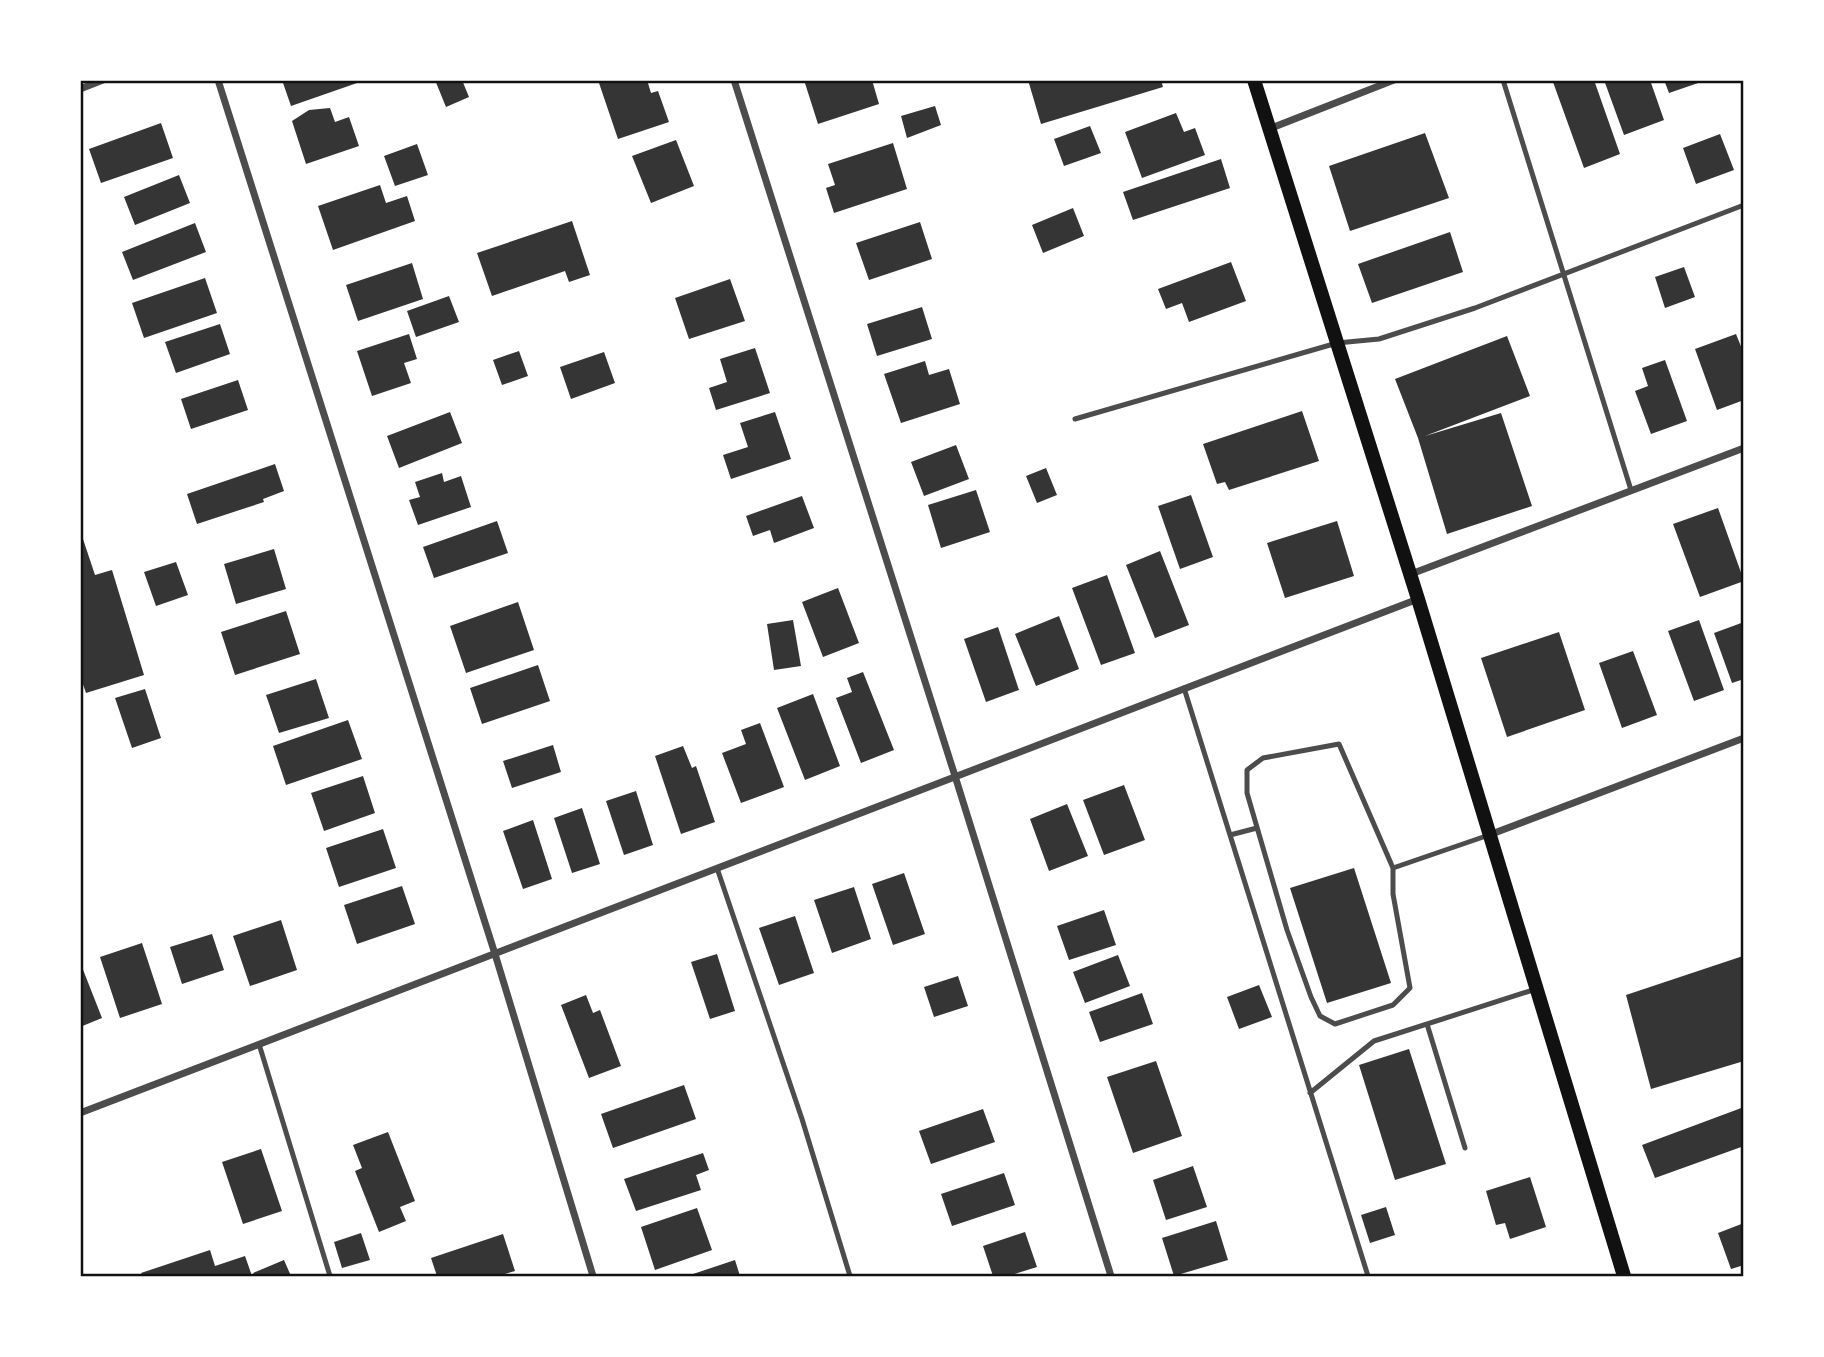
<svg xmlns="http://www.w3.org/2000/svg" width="1824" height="1357" font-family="'Nunito Sans',sans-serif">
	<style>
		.building { fill: #353535 }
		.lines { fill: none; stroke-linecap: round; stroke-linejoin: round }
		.service { stroke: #4c4c4c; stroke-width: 5 }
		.minor { stroke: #4c4c4c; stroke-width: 7 }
		.secondary { stroke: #111; stroke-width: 14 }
		.neatline { fill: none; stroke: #111; stroke-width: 2.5 }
	</style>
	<rect width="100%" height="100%" fill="#fff"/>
	<path class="building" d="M282,80H357V83L291,106Z
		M435,80H462L469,97L446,107Z
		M607,80H647L651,93L658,91L669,122L618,139L599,83Z
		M804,80H872L879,104L818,124Z
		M1028,80H1161L1163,87L1041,124Z
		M1557,80H1594L1620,154L1584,168L1553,82Z
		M1604,80H1650L1664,120L1624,135Z
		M1664,80H1704V81L1669,93Z
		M935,106L941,125L907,138L901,116Z
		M330,108L335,122L349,117L359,146L306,164L292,121L309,110Z
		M1176,113L1184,132L1195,128L1205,155L1142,178L1125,132Z
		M161,123L173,158L101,183L89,149Z
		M1090,126L1101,153L1064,166L1054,139Z
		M1425,133L1449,198L1350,231L1329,166Z
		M1720,134L1734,170L1696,184L1683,148Z
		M676,140L694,186L651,203L632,156Z
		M893,143L907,189L834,213L826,188L835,185L828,164Z
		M417,144L428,175L395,186L384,156Z
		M1221,159L1230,188L1133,220L1123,192Z
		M179,175L190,203L135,225L124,197Z
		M380,185L386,203L407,196L415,221L333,250L318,206Z
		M1073,208L1084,236L1043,253L1032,225Z
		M572,221L590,275L569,282L565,271L492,296L477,253Z
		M920,222L932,259L869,280L856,243Z
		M195,223L206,252L133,280L122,252Z
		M1450,232L1463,272L1372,303L1358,264Z
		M1231,262L1246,301L1189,322L1182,303L1166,309L1158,289Z
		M412,263L423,299L358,321L346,285Z
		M1684,267L1695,297L1665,308L1655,277Z
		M205,278L217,313L144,338L132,303Z
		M730,279L745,321L689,339L675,298Z
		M449,296L459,322L416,337L407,311Z
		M922,307L932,339L877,356L867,324Z
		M220,324L230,354L176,373L165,342Z
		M409,334L417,359L404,363L411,383L372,396L357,351Z
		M1736,334L1744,354V400L1717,410L1695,349Z
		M1507,336L1530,396L1425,436L1501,413L1532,506L1447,534L1418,438L1395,379Z
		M755,348L770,393L716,410L709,388L727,382L720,359Z
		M519,351L528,376L502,385L493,360Z
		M604,352L615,383L571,399L560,367Z
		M1665,360L1687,421L1651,434L1635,391L1648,386L1642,368Z
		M925,361L929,375L949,369L960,404L901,423L884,374Z
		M238,380L248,410L191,429L181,399Z
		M1302,411L1319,461L1229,490L1225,482L1217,484L1203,444Z
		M450,412L462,443L399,468L387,436Z
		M775,412L791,459L731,479L723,455L748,447L740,423Z
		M956,445L969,479L924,496L911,462Z
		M275,464L284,491L263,499L264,502L197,524L187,494Z
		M1046,468L1057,495L1037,503L1026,476Z
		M442,473L444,482L461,476L471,507L418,525L409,500L420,497L415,482Z
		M976,490L990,532L941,548L928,505Z
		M1191,495L1213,557L1180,569L1158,506Z
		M802,496L814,528L774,543L770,530L753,536L746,516Z
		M1718,508L1744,581L1700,597L1673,524Z
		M497,521L508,553L434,578L423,547Z
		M1337,521L1354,576L1285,598L1267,543Z
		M80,530L95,575L112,570L144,675L86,693L80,676Z
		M274,549L286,589L236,604L224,564Z
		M1160,551L1189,625L1155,638L1126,565Z
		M176,562L188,595L156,606L144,572Z
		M1107,575L1135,653L1101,665L1072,588Z
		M838,588L859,643L823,657L802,602Z
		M518,602L534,650L466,673L450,626Z
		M286,611L300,654L235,675L221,632Z
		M1059,616L1079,669L1036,686L1015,634Z
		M793,620L801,666L774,670L767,624Z
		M1699,620L1724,690L1694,701L1668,631Z
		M1744,622V679L1732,683L1714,633Z
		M998,627L1019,690L986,702L964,639Z
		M1559,632L1585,710L1507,737L1481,658Z
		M1633,651L1657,715L1622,728L1599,663Z
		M538,665L550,701L482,724L470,688Z
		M863,672L894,750L861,763L836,698L852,692L847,678Z
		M316,679L329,718L279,733L266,695Z
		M145,689L161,738L132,748L115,698Z
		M813,694L840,766L805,780L777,708Z
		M348,720L362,759L286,785L273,746Z
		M760,723L784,787L741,803L722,753L746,744L741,730Z
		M553,745L561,772L512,788L503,761Z
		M683,746L692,768L696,766L715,822L681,834L655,756Z
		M363,776L375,813L324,831L311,793Z
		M1124,785L1145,840L1104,855L1083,800Z
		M636,791L653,845L624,855L606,801Z
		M1067,804L1088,856L1049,871L1030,819Z
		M582,808L600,864L572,873L554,818Z
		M533,820L552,879L523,889L503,831Z
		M383,829L396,868L339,887L326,848Z
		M1354,868L1391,983L1327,1003L1290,888Z
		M904,873L925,934L893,945L872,884Z
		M402,886L415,924L357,944L344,905Z
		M854,887L871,939L832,953L814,900Z
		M1104,910L1116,945L1069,960L1057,926Z
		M795,916L814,973L779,985L759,928Z
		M281,920L297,970L250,986L233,936Z
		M212,934L224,970L182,984L170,947Z
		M142,943L162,1004L120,1018L100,957Z
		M717,954L735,1011L710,1019L691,962Z
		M1118,955L1130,986L1085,1003L1073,972Z
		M1743,956L1744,1061L1651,1089L1626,995Z
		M80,962L102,1018L80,1027Z
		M958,976L968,1006L934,1017L924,987Z
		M1259,985L1272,1017L1239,1029L1227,997Z
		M1142,993L1153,1024L1100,1042L1089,1012Z
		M586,995L593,1013L600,1010L621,1066L589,1078L561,1005Z
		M1409,1049L1446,1164L1395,1180L1359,1065Z
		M1156,1061L1182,1136L1133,1153L1107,1077Z
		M684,1085L696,1119L613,1148L601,1114Z
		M1744,1107V1146L1655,1178L1642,1145Z
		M983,1109L995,1142L931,1164L919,1131Z
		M388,1132L415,1201L400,1207L406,1221L379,1232L355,1171L362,1168L353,1145Z
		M261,1149L282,1211L243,1224L222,1162Z
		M703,1153L709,1170L696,1175L701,1190L636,1211L624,1179Z
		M1193,1166L1207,1207L1166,1220L1153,1180Z
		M1004,1173L1015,1205L952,1226L941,1194Z
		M1530,1177L1546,1227L1510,1239L1505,1223L1496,1225L1486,1191Z
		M1386,1207L1395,1235L1370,1243L1361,1215Z
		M697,1208L712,1250L655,1270L641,1227Z
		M1216,1221L1228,1260L1174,1276L1162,1238Z
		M1744,1223V1265L1731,1269L1718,1233Z
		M1025,1232L1037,1267L1008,1276H993L983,1246Z
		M361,1233L370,1260L342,1268L334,1242Z
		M503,1234L515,1271L498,1276H437L431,1258Z
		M210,1250L215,1266L245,1256L252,1276H143L141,1273Z
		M284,1260L291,1276H255L253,1273Z
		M735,1260L740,1276H687Z"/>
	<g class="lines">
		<path class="service" d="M1503,80L1631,490
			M1075,419L1337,343L1379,339L1475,308L1744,205
			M1184,688L1368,1276
			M1339,744L1393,868V894L1410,988L1393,1005L1335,1024L1320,1016L1311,997L1287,930L1247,793V770L1263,758Z
			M1230,835L1257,828
			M717,868L802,1119L850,1276
			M1393,868L1489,835
			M1427,1024L1465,1148
			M259,1044L330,1276
			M1310,1093L1374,1041L1536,989"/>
		<path class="minor" d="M218,80L495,954L593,1276
			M734,80L955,776L1111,1276
			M80,89L103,80
			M1269,129L1394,80
			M1411,574L1744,448
			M1489,835L1744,738
			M80,1113L1418,599"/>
		<path class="secondary" d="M1254,80L1418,599L1624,1276"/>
	</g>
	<rect width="1824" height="1357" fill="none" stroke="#ffffff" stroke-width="164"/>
	<rect x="82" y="82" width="1660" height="1193" class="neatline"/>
</svg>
